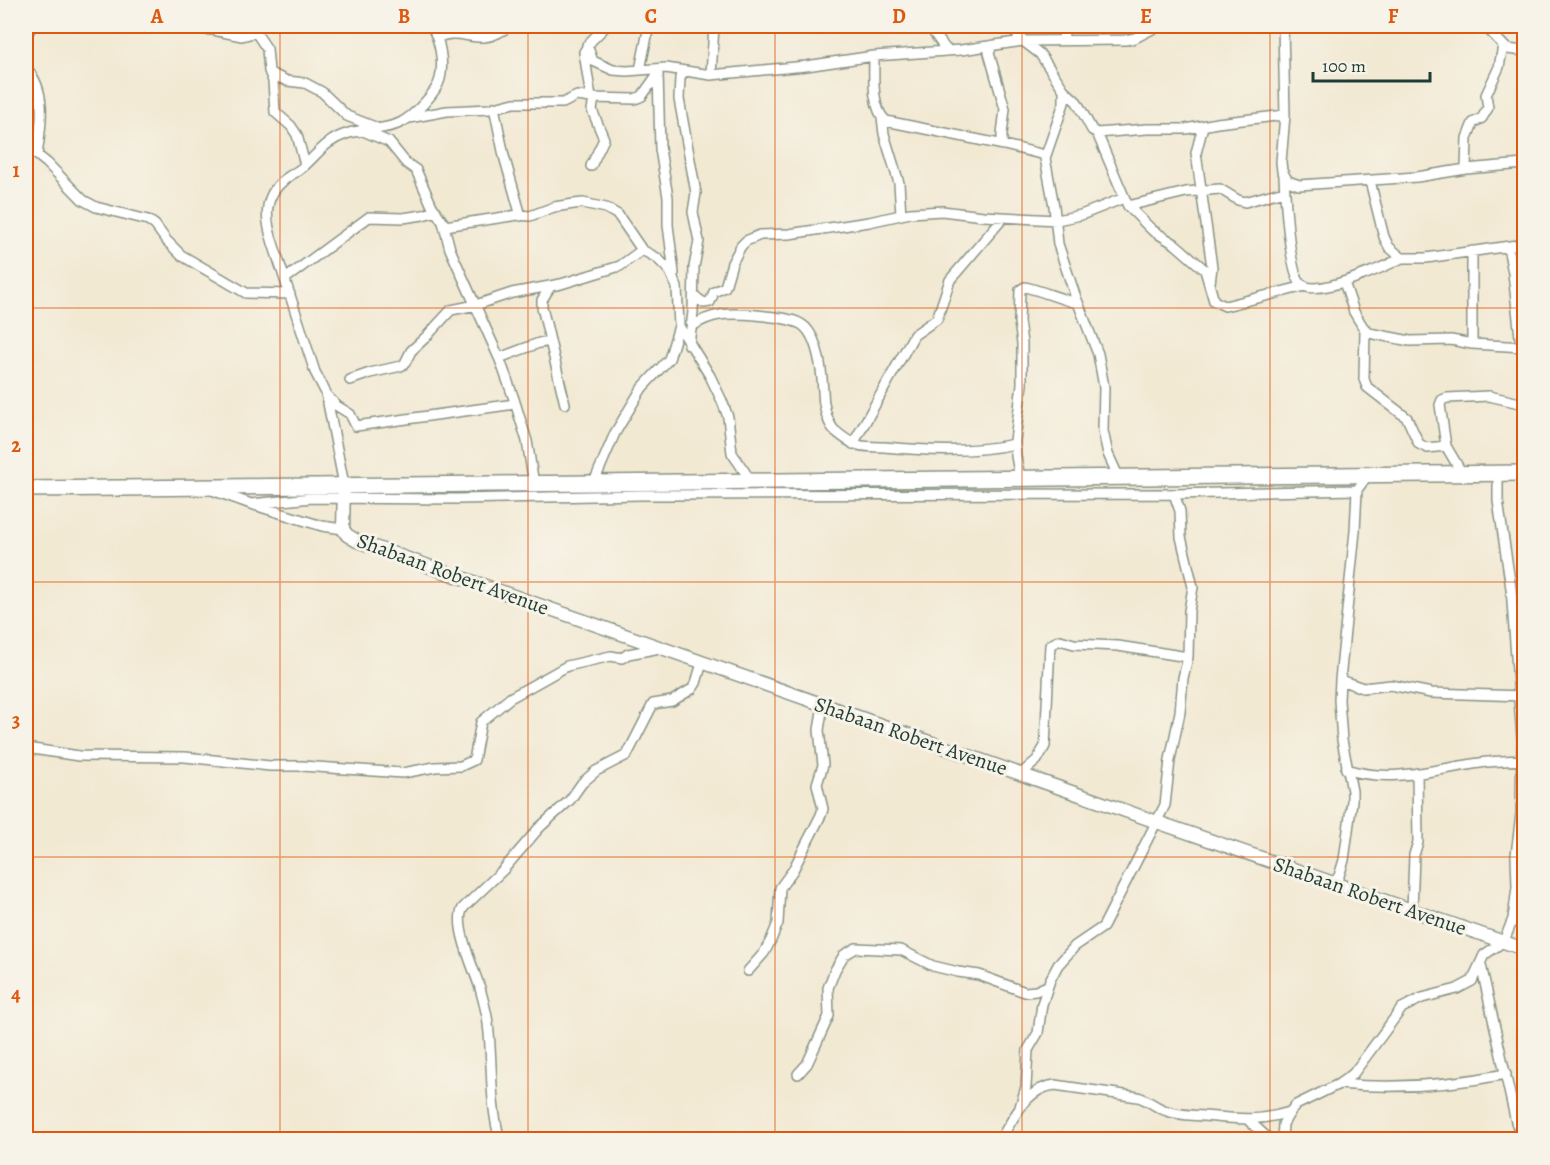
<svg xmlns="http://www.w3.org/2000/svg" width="1550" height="1165" font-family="Alegreya,serif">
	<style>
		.green { fill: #94db95; stroke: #5a8c64; stroke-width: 1.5 }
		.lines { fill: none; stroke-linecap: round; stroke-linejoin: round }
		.minor-casing { stroke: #889384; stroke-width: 12 }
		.tertiary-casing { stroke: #889384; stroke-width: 15 }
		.trunk-casing { stroke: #889384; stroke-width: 18 }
		.minor { stroke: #fff; stroke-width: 9 }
		.tertiary { stroke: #fff; stroke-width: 12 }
		.trunk { stroke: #fff; stroke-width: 15 }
		.grid { fill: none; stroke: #de580e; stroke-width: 1.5; stroke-opacity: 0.55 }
		.labels { text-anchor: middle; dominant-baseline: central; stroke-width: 6; stroke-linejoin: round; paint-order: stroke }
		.street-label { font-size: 21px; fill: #1f3d34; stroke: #f7f3e8 }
		.neatline { fill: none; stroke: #de580e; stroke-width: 2 }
		.grid-label { font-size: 20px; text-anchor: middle; font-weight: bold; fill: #de580e }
	</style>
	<rect width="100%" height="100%" fill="#f7f3e8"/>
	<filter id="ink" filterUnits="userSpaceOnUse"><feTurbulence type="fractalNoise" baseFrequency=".0167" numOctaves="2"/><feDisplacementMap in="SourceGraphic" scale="12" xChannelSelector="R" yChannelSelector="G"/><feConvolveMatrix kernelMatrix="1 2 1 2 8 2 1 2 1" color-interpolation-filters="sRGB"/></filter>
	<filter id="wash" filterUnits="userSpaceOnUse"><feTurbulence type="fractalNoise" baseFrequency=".008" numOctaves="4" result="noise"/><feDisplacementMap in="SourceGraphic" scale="24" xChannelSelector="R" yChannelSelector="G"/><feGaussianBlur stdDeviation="1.35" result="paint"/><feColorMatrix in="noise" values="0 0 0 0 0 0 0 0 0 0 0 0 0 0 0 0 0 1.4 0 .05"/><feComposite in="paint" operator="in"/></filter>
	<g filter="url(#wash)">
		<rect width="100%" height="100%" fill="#f2e9d3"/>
		<path class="green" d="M1524,1023L1523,1050L1524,1077C1514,1058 1515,1042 1524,1023Z"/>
	</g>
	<g filter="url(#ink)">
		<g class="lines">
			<g class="minor-casing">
				<path id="minor" d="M166,26L213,30L242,36L253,33L257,34L267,49L269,71L273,81L275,112L291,126L297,135L305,165
					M606,26L591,41L584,52L591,98L635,99L642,96L657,75
					M929,26L947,51
					M1009,26L1023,41L1125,40L1135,38L1158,26
					M1061,26L1065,40
					M1283,26L1285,115L1281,162L1282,171L1288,181L1299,185L1417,177L1466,169L1524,164
					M1485,26L1507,49L1524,51
					M26,36L32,26
					M437,38C453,29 468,38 484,37C494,36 502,31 510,26
					M587,45L593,61L613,70L627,71L666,68L711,75L806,66L874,56L961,50L1023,41L1040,54L1064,90L1077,102L1092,130L1097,133L1147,129H1186L1217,123L1285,115
					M992,46L989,53L1005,109L1002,134V144
					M874,56C874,75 871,108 886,121L1004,145L1045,155
					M26,68C48,91 41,126 37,155
					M640,70L649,26
					M684,72L680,78L679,99L696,193L693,212L699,241L694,267L693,312L689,345
					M270,73L287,81L305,83L322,92L347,116L375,127
					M658,73L660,149L668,197V225L674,273
					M711,75L714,26
					M1064,90V103L1045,158L1054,206L1058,244L1075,295L1098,354L1104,387L1103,431L1108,454L1119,478
					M494,107L504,156L521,216
					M882,117L884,134L899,183L901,215
					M409,118L447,111L490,109L514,103H563L577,96L591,98
					M1203,126L1196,153L1212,267L1210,283
					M361,130L389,142L406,163L416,170L432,206L443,222L450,249L500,360L514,399L527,441L534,484
					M1097,133L1128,206L1152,230L1175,244L1205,270L1214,301L1225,306L1305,286
					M26,150L37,155L47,163L83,200L96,207L148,220L155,225L166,240L181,255L246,293L290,294
					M591,166L604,139L592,110L594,99
					M1466,169L1467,138L1473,123L1482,118L1488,108L1486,95L1499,67L1503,46
					M1284,177C1285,195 1289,275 1302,285C1319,297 1386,266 1402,258
					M1370,181L1384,237L1389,247L1402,258H1426L1524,244
					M1128,206L1186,192L1220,189L1238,200L1245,202L1284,191
					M445,226L518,215L530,216L554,207L574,204L583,203L606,208L618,215L642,250L657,258L665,266L670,272L677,287L679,326L710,376L722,401L728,417L732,453L751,481
					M1508,247L1513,273L1521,346
					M285,279L369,217L403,218L423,215L436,211
					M1344,282L1354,312L1363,327L1369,333L1410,341L1451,340L1472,344L1524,347
					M550,287L542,300V307L565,404
					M694,296L704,303L710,302L714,292L725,287L732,263L741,246L746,241L760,235L789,234L869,222L910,213L942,211L983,216L1057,220L1081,215L1124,198
					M691,327C712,312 731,313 756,315C771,317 788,317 801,324C818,334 822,373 823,391C823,403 826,420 834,430C839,434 847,441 853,443C861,448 874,446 884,447C928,451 972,453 1015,444
					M1365,330L1364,379L1367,387L1407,418L1419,444L1427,448L1446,446
					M1472,344V251
					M499,358L539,343L550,341
					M350,380L370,373L401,366L405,363L411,351L427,336L451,310L476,305L512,293L561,284L620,266L642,250
					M327,396L337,406L350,414L356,426L515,404
					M853,444L914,335L937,319L950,280L1003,218
					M1463,475L1446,446L1440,405L1442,400L1447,398L1489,396L1524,404
					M1020,478L1016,456L1015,441L1022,384V343L1019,322L1020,290L1025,287C1043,291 1059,299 1078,303
					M594,482L615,433L642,388L669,359L679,326
					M344,485L326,393L315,372L273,243C265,219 263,197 284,180C290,175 297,172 303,167C318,154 325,141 346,134C364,128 383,131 400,123C413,117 437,92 440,79C444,63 440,39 431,26
					M212,490L251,504L322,526L343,529
					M251,504L312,498L458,499L640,495L1174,494L1357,490
					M1340,680L1363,688L1391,685L1431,693L1524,696
					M26,748L79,756L185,757L270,766H302L403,773L435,767L461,766L474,760L481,722L510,698L567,666L611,656L622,658L628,654L660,648
					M1346,769C1390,784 1436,769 1480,763C1493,761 1508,761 1521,760
					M1021,774L1037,760L1045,746L1050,645L1060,640L1074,644L1118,646L1188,657
					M1333,884L1339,876L1344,860L1352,801V791L1342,740L1339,700L1340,680L1355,531L1357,490L1367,476
					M1412,911L1414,855L1418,842L1417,773
					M1481,965L1516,1122L1523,1140
					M748,971L764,953L771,940L778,923L780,888L793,870L821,815L823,809L817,784L823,765L819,730L823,705
					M798,1074L807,1064L829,1016L828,988L835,970L844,955L856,948L901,950L933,966L958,972L979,975L1025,992L1036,991L1047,986
					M1339,1084C1394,1089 1452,1085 1506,1074
					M1020,1107L1026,1087L1028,1050L1038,1033L1042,1004L1050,980L1058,965L1075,946L1103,927L1165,805L1170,760L1180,712L1183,678L1188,657L1189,611L1193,587L1181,537L1180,511L1174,494
					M1248,1120L1270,1140
					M500,1140C489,1101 493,1063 488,1024C487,1012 483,1000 480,988C474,969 453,924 463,908L503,870L539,828L570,800L582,783L596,771L627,755L653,704L672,701L692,689L696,683L702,663
					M1000,1140C1014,1118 1026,1088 1055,1085L1138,1097C1149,1100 1156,1108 1167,1111C1178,1115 1192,1115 1203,1116C1238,1119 1256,1122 1290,1112
					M1282,1140L1283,1124L1290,1112L1296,1105L1339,1084L1353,1074L1402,1008L1422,998L1457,989L1472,981L1484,955L1504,941L1513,919L1517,887L1516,855L1521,814L1522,739L1511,588L1498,501V474"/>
			</g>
			<g class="tertiary-casing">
				<path id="tertiary" d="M344,485L343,529L347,535L357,541L1157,822L1524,949"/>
			</g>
			<g class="trunk-casing">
				<path id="trunk" d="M26,489L1524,473"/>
			</g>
			<use href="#minor" class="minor"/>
			<use href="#tertiary" class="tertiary"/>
			<use href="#trunk" class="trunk"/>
		</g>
	</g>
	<path class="grid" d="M280,26V1140M528,26V1140M775,26V1140M1022,26V1140M1270,26V1140M26,308H1524M26,582H1524M26,857H1524"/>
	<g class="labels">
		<g class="street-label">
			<text transform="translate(453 574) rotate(20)">Shabaan Robert Avenue</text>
			<text transform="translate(911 736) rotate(19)">Shabaan Robert Avenue</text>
			<text transform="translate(1370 896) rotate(19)">Shabaan Robert Avenue</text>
		</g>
	</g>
	<rect width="1550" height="1165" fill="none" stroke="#f7f3e8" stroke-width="66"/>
	<path d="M1313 72v9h117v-9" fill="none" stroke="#1f3d34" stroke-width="3"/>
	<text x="1322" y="72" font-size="18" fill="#1f3d34" stroke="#f7f3e8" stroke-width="4.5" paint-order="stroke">100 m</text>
	<rect x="33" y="33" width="1484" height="1099" class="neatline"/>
	<g class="grid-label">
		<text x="157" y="23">A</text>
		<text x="404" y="23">B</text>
		<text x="651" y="23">C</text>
		<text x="899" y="23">D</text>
		<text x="1146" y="23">E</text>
		<text x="1393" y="23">F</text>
		<text x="16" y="177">1</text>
		<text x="16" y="452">2</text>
		<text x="16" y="727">3</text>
		<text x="16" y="1001">4</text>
	</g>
</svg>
